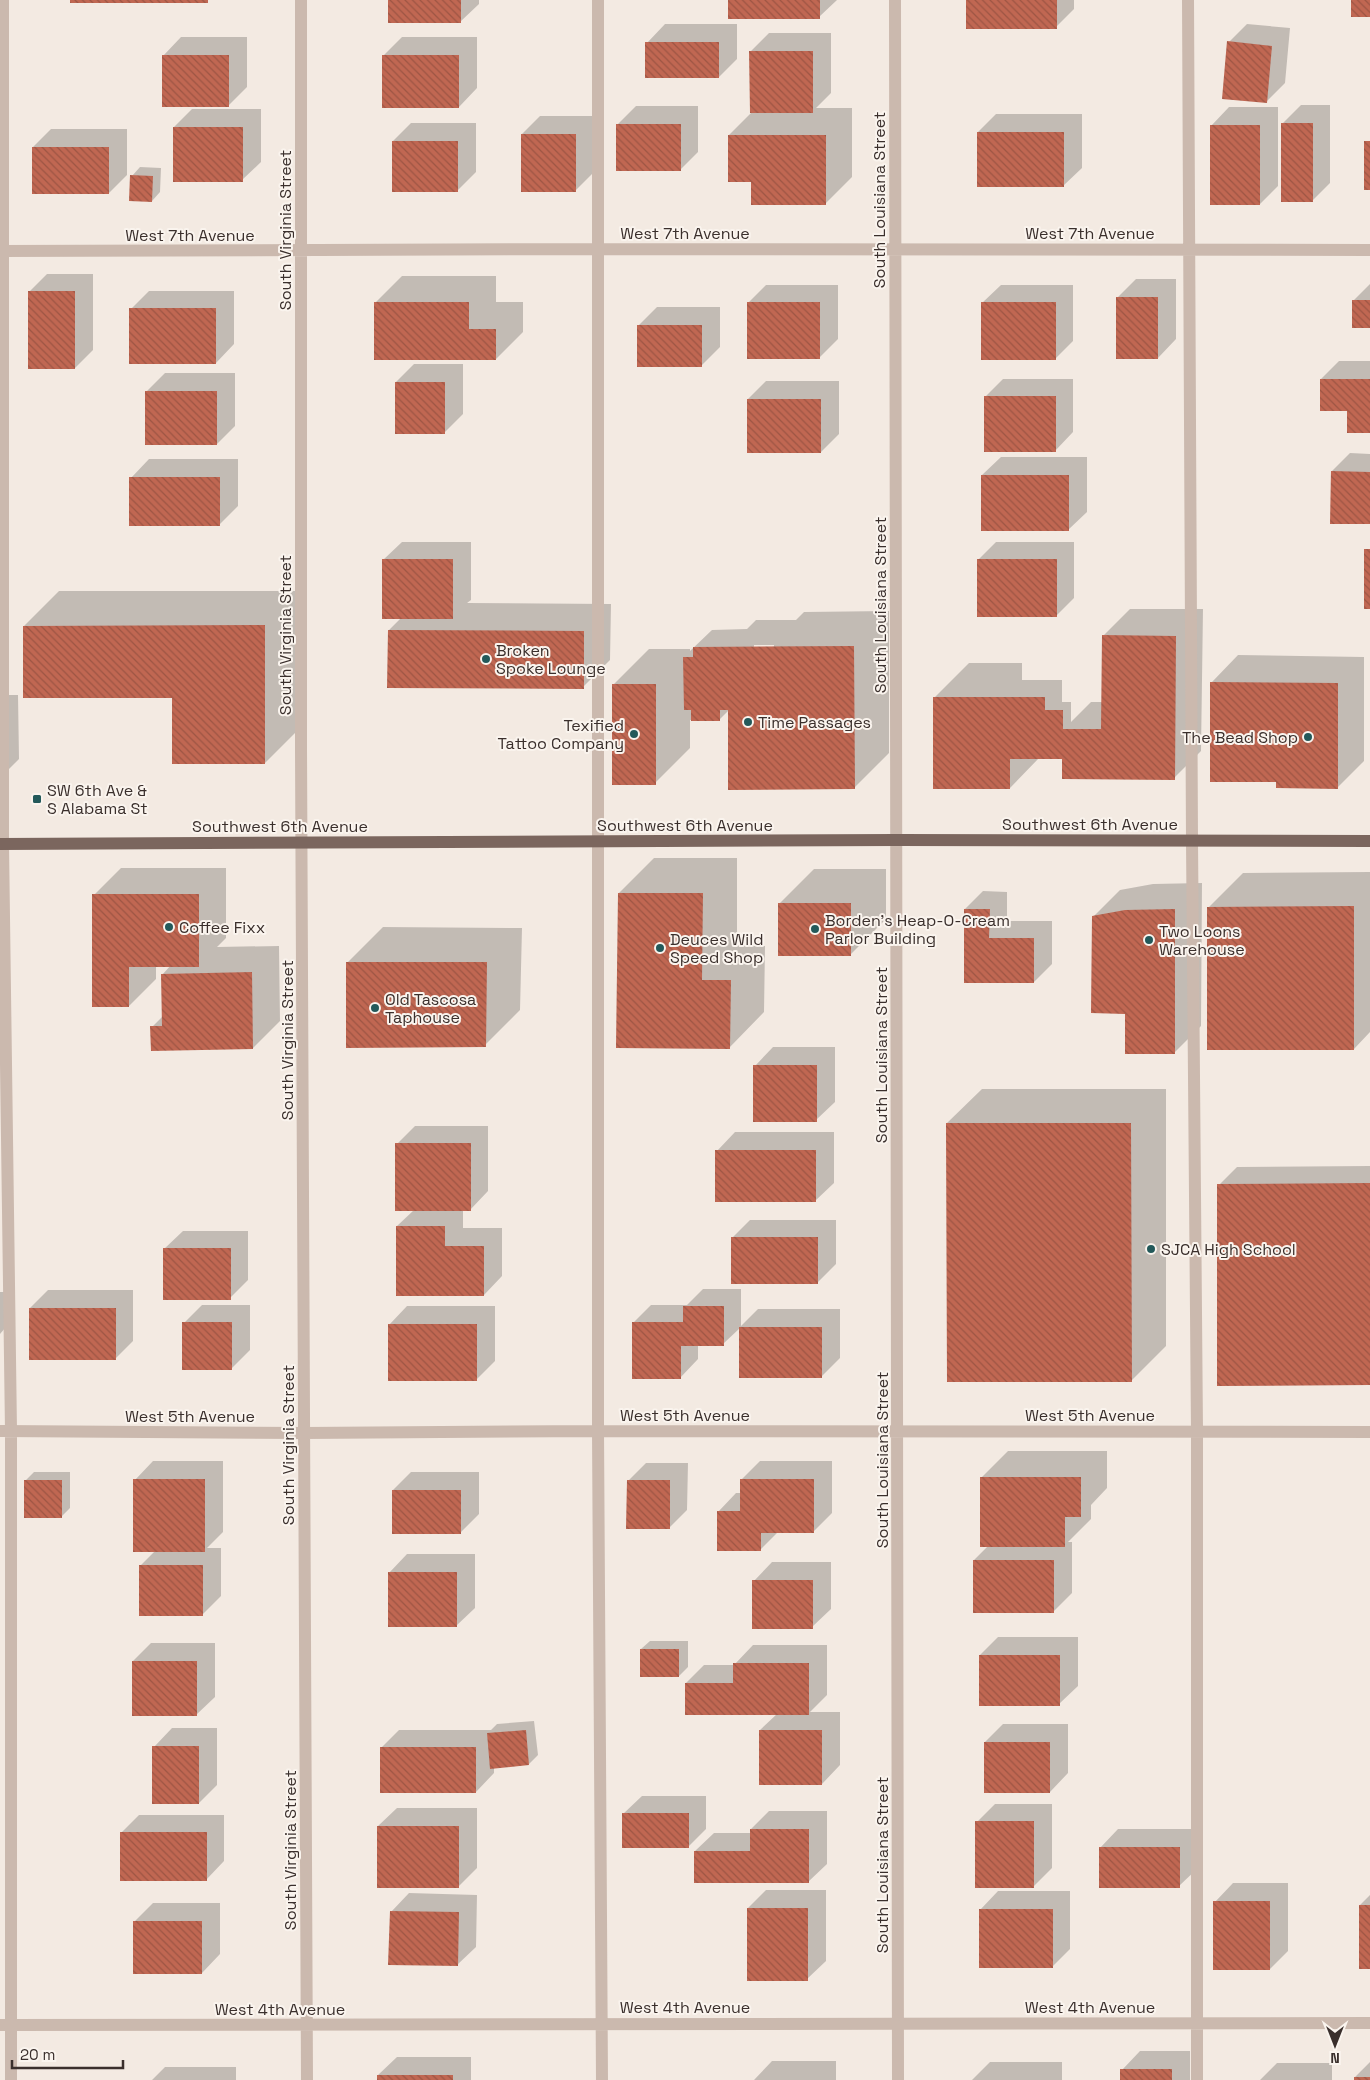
<svg xmlns="http://www.w3.org/2000/svg" width="1370" height="2080" font-family="'Space Grotesk',sans-serif">
	<style>
		.shadow { fill: #0003; fill-rule: evenodd }
		.building { fill: url(#building-back-hatch) }
		.lines { fill: none; stroke-linecap: round; stroke-linejoin: round }
		.minor { stroke: #cbb9ae; stroke-width: 12 }
		.major { stroke: #7b665e; stroke-width: 12 }
		.poi-dot { fill: #23595a; stroke: #faf4ee; stroke-width: 2 }
		.labels { text-anchor: middle; dominant-baseline: central; stroke-width: 4; stroke-linejoin: round; paint-order: stroke }
		.street-label { font-size: 16px; fill: #3a2f2c; stroke: #faf4ee }
		.poi-label { font-size: 16px; fill: #3a2f2c; stroke: #faf4ee; text-anchor: start }
	</style>
	<defs>
		<pattern id="building-back-hatch" width="6" height="6" patternUnits="userSpaceOnUse" patternTransform="scale(1.25)"><rect width="6" height="6" fill="#c06752"/><path d="M-1 5l2 2M0 0l6 6M5-1l2 2" fill="none" stroke="#9d5544"/></pattern>
	</defs>
	<rect width="100%" height="100%" fill="#f3eae2"/>
	<path class="shadow" d="M389,0H479V4L460,22Z
		M729,0H837L819,17Z
		M968,0H1074V9L1056,27Z
		M665,24H737V59L719,77L647,43Z
		M1247,24L1290,28L1285,83L1266,102L1229,42Z
		M769,33H831V93L816,108H852V177L825,204L752,180L729,135L751,113V51Z
		M181,37H247V87L229,105L163,56Z
		M402,37H477V88L459,107L383,56Z
		M1301,105H1330V183L1312,201L1283,123Z
		M636,106H698V152L680,170L618,124Z
		M1229,107H1278V186L1260,204L1211,126Z
		M192,109H261V162L242,180L174,127Z
		M996,114H1082V168L1063,186L978,132Z
		M540,116H594V172L576,190L522,134Z
		M411,123H476V172L458,190L393,141Z
		M51,129H127V175L109,193L33,147Z
		M140,167L161,168L160,192L152,201L132,176Z
		M47,274H93V350L75,368L29,292Z
		M402,276H496V302H523V332L496,359L375,303Z
		M1136,279H1176V339L1158,358L1118,297Z
		M1370,284V326L1353,301Z
		M766,285H838V339L819,358L748,303Z
		M1001,285H1073V341L1055,359L982,303Z
		M149,291H234V344L216,363L131,309Z
		M657,307H720V347L701,366L638,326Z
		M1339,361H1370V431L1348,410L1321,379Z
		M414,364H463V414L444,433L396,382Z
		M165,373H235V426L217,444L147,391Z
		M1003,379H1073V432L1055,451L985,397Z
		M766,381H839V434L821,452L748,399Z
		M1350,453L1370,454V523L1332,471Z
		M1001,457H1087V512L1068,530L982,475Z
		M149,459H238V506L220,524L131,478Z
		M402,542H471V600L467,603L611,604L610,660L583,687L389,630L401,618L383,560Z
		M996,542H1074V598L1056,616L978,560Z
		M59,591H300V728L265,763L173,697L24,626Z
		M1130,609H1203L1201,751L1174,778L1064,756L1039,758L1010,788L934,698L969,663H1022V680H1062V702H1071V722L1091,702H1103V636Z
		M889,611V753L854,788L729,710L719,720H690V748L655,783L614,684L649,649H690V651L712,630L747,629L756,620H796L804,612ZM754,645H774V647L754,648Z
		M1238,655L1364,657V761L1337,788L1278,781L1212,682Z
		M0,695H18L19,759L0,778Z
		M654,858H737V945L765,946L764,1012L730,1047L619,893Z
		M121,868H226V938L217,947L279,946L280,1021L253,1048L152,1027L163,1016L162,975L171,965H156V979L129,1006L94,895Z
		M814,869H886V919L851,954L779,904Z
		M1370,872V1032L1354,1049L1208,908L1243,873Z
		M1202,883L1201,1026L1174,1053L1126,1013L1093,917L1120,890L1153,884Z
		M983,891L1007,892V921H1052V964L1034,982H965V909Z
		M383,927L522,928L520,1010L485,1045L348,962Z
		M773,1047H835V1102L816,1120L755,1066Z
		M982,1089H1166V1346L1131,1381L947,1123Z
		M415,1126H488V1191L470,1210H463V1228H502V1276L484,1295L397,1226L414,1210L397,1144Z
		M735,1132H834V1183L815,1201L717,1151Z
		M1370,1166V1384L1219,1185L1237,1167Z
		M750,1220H836V1264L818,1282L732,1238Z
		M183,1231H248V1280L230,1298L164,1249Z
		M703,1289H741V1326L758,1309H840V1358L822,1376L740,1328L723,1344H698V1359L680,1378L633,1323L651,1305H687Z
		M48,1290H133V1341L115,1359L30,1308Z
		M0,1292H6V1327L0,1334Z
		M202,1305H250V1350L232,1368L184,1323Z
		M407,1306H495V1361L477,1379L389,1325Z
		M1008,1451H1107V1488L1091,1505V1519L1068,1542H1072V1593L1054,1611L974,1560L988,1546L981,1478Z
		M153,1461H223V1532L207,1548H221V1596L203,1614L140,1566L155,1551L135,1480Z
		M760,1461H832V1513L814,1531H779L761,1549L718,1512L736,1493H741V1480Z
		M646,1463H688L687,1510L669,1528L628,1481Z
		M34,1472H70V1508L61,1517L25,1481Z
		M411,1472H479V1514L460,1533L393,1490Z
		M407,1554H475V1608L456,1626L389,1573Z
		M772,1562H831V1609L812,1627L754,1581Z
		M998,1637H1078V1686L1059,1704L980,1655Z
		M650,1641H688V1667L679,1676L641,1649Z
		M151,1643H215V1697L196,1715L133,1661Z
		M753,1645H827V1695L810,1712H840V1765L822,1784L760,1730L777,1714L686,1683L704,1665H734Z
		M534,1721L538,1755L529,1764L494,1767V1773L476,1792L381,1748L399,1730H491L497,1724Z
		M1003,1724H1068V1773L1050,1792L985,1742Z
		M172,1728H217V1785L199,1803L154,1747Z
		M642,1796H706V1829L688,1847L623,1814Z
		M995,1804H1052V1868L1034,1886L977,1822Z
		M397,1808H477V1868L459,1886L378,1826Z
		M769,1811H827V1864L808,1882L695,1851L714,1833H751V1829Z
		M139,1815H224V1861L206,1880L121,1833Z
		M1118,1829H1198V1868L1179,1886L1100,1848Z
		M1233,1883H1288V1951L1270,1969L1215,1902Z
		M766,1890H826V1961L807,1979L748,1908Z
		M998,1891H1070V1949L1052,1967L980,1910Z
		M409,1893L477,1895L476,1947L457,1965L391,1912Z
		M1370,1895V1968L1360,1905Z
		M153,1903H220V1954L202,1973L135,1921Z
		M1140,2051H1190V2080H1122V2070Z
		M397,2057H471V2080H378V2075Z
		M772,2061H836V2080H754Z
		M990,2062H1062V2080H972Z
		M1370,2062V2080H1355V2077Z
		M1277,2063H1332V2080H1260Z
		M165,2067H236V2080H152Z"/>
	<path class="building" d="M70,0H208V3H70Z
		M388,0H461V23H388Z
		M728,0H820V19H728Z
		M966,0H1057V29H966Z
		M1351,0H1370V17H1351Z
		M1227,41L1272,46L1267,103L1222,99Z
		M645,42H719V78H645Z
		M749,51H813V113H750Z
		M162,55H229V107H162Z
		M382,55H459V108H382Z
		M1281,123H1313V202H1281Z
		M616,124H681V171H616Z
		M1210,125H1260V205H1210Z
		M173,127H243V182H173Z
		M977,132H1064V187H977Z
		M521,134H576V192H521Z
		M728,135H826V205H751V182H728Z
		M392,141H458V192H392Z
		M1364,141H1370V190H1364Z
		M32,147H109V194H32Z
		M130,175L153,176L152,202L129,201Z
		M28,291H75V369H28Z
		M1116,297H1158V359H1116Z
		M1352,300H1370V328H1352Z
		M374,302H469V329H496V360H374Z
		M747,302H820V359H747Z
		M981,302H1056V360H981Z
		M129,308H216V364H129Z
		M637,325H702V367H637Z
		M1320,379H1370V433H1347V411H1320Z
		M395,382H445V434H395Z
		M145,391H217V445H145Z
		M984,396H1056V452H984Z
		M747,399H821V453H747Z
		M1331,471L1370,472V524H1330Z
		M981,475H1069V531H981Z
		M129,477H220V526H129Z
		M1364,549H1370V609H1364Z
		M382,559H453V619H382Z
		M977,559H1057V617H977Z
		M265,625V764H172V698H23V626Z
		M388,630L584,631V689L387,688Z
		M1102,635L1176,636L1175,780L1062,779V759H1010V789H933V697H1045V710H1063V729H1101Z
		M854,646L855,789L728,790V710H720V721H691V710H684L683,657H693V647Z
		M1210,682L1338,683V789L1276,788V782H1210Z
		M612,684H656V785H612Z
		M618,893H703L702,980H731L730,1049L616,1048Z
		M92,894H199V967H129V1007H92Z
		M778,903H851V956H778Z
		M1354,906V1050H1207V907Z
		M964,909H990L989,938H1034V983H964Z
		M1175,909V1054H1125V1014L1091,1013L1092,916L1125,910Z
		M346,962H487L486,1047L346,1048Z
		M252,972L253,1049L151,1051L150,1026H162L161,974Z
		M753,1065H817V1122H753Z
		M946,1123H1131L1132,1382H947Z
		M395,1143H471V1211H395Z
		M715,1150H816V1202H715Z
		M1370,1183V1385L1217,1386V1184Z
		M396,1226H445V1246H484V1296H396Z
		M731,1237H818V1284H731Z
		M163,1248H231V1300H163Z
		M683,1306H724V1346H681V1379H632V1322H683Z
		M29,1308H116V1360H29Z
		M182,1322H232V1370H182Z
		M388,1324H477V1381H388Z
		M739,1327H822V1378H739Z
		M980,1477H1081V1517H1065V1547H980Z
		M133,1479H205V1552H133Z
		M740,1479H814V1533H761V1551H717V1511H740Z
		M24,1480H62V1518H24Z
		M627,1480H670V1529H626Z
		M392,1490H461V1534H392Z
		M973,1560H1054V1613H973Z
		M139,1565H203V1616H139Z
		M388,1572H457V1627H388Z
		M752,1580H813V1629H752Z
		M640,1649H679V1677H640Z
		M979,1655H1060V1706H979Z
		M132,1661H197V1716H132Z
		M733,1663H809V1715H685V1683H733Z
		M526,1730L529,1765L490,1769L487,1733Z
		M759,1730H822V1785H759Z
		M984,1742H1050V1793H984Z
		M152,1746H199V1804H152Z
		M380,1747H476V1793H380Z
		M622,1813H689V1848H622Z
		M975,1821H1034V1888H975Z
		M377,1826H459V1888H377Z
		M750,1829H809V1883H694V1851H750Z
		M120,1832H207V1881H120Z
		M1099,1847H1180V1888H1099Z
		M1213,1901H1270V1970H1213Z
		M1359,1905H1370V1969H1359Z
		M747,1908H808V1981H747Z
		M979,1909H1053V1968H979Z
		M390,1911L459,1912L458,1966L388,1965Z
		M133,1921H202V1974H133Z
		M1120,2069H1172V2080H1120Z
		M377,2075H453V2080H377Z
		M1354,2077H1370V2080H1354Z"/>
	<g class="lines">
		<path class="minor" d="M3,0V844L11,1431V2080
			M301,0V749L307,2080
			M598,0V1431L602,2080
			M895,0L898,2080
			M1188,0L1192,841L1197,1431V2080
			M0,251L599,249L1370,250
			M0,1431L304,1433L598,1431L1370,1432
			M0,2025L1370,2023"/>
		<path class="major" d="M0,844L897,840L1370,841"/>
	</g>
	<g class="poi-dot">
		<circle cx="486" cy="659" r="5"/>
		<circle cx="748" cy="722" r="5"/>
		<circle cx="634" cy="734" r="5"/>
		<circle cx="1308" cy="737" r="5"/>
		<rect x="32" y="794" width="10" height="10" rx="2.5"/>
		<circle cx="169" cy="927" r="5"/>
		<circle cx="815" cy="929" r="5"/>
		<circle cx="1149" cy="940" r="5"/>
		<circle cx="660" cy="948" r="5"/>
		<circle cx="375" cy="1008" r="5"/>
		<circle cx="1151" cy="1249" r="5"/>
	</g>
	<g class="labels">
		<g class="street-label">
			<text transform="translate(879 200) rotate(-90)">South Louisiana Street</text>
			<text transform="translate(285 230) rotate(-90)">South Virginia Street</text>
			<text x="685" y="233">West 7th Avenue</text>
			<text x="1090" y="233">West 7th Avenue</text>
			<text x="190" y="235">West 7th Avenue</text>
			<text transform="translate(880 605) rotate(-90)">South Louisiana Street</text>
			<text transform="translate(285 635) rotate(-90)">South Virginia Street</text>
			<text x="1090" y="824">Southwest 6th Avenue</text>
			<text x="685" y="825">Southwest 6th Avenue</text>
			<text x="280" y="826">Southwest 6th Avenue</text>
			<text transform="translate(287 1040) rotate(-90)">South Virginia Street</text>
			<text transform="translate(881 1055) rotate(-90)">South Louisiana Street</text>
			<text x="685" y="1415">West 5th Avenue</text>
			<text x="1090" y="1415">West 5th Avenue</text>
			<text x="190" y="1416">West 5th Avenue</text>
			<text transform="translate(288 1445) rotate(-90)">South Virginia Street</text>
			<text transform="translate(882 1460) rotate(-90)">South Louisiana Street</text>
			<text transform="translate(290 1850) rotate(-90)">South Virginia Street</text>
			<text transform="translate(882 1865) rotate(-90)">South Louisiana Street</text>
			<text x="685" y="2007">West 4th Avenue</text>
			<text x="1090" y="2007">West 4th Avenue</text>
			<text x="280" y="2009">West 4th Avenue</text>
		</g>
		<g class="poi-label">
			<text x="496" y="650">Broken<tspan x="496" dy="18">Spoke Lounge</tspan></text>
			<text x="758" y="722">Time Passages</text>
			<text x="624" y="725" text-anchor="end">Texified<tspan x="624" dy="18">Tattoo Company</tspan></text>
			<text x="1298" y="737" text-anchor="end">The Bead Shop</text>
			<text x="47" y="790">SW 6th Ave &amp;<tspan x="47" dy="18">S Alabama St</tspan></text>
			<text x="825" y="920">Borden's Heap-O-Cream<tspan x="825" dy="18">Parlor Building</tspan></text>
			<text x="179" y="927">Coffee Fixx</text>
			<text x="1159" y="931">Two Loons<tspan x="1159" dy="18">Warehouse</tspan></text>
			<text x="670" y="939">Deuces Wild<tspan x="670" dy="18">Speed Shop</tspan></text>
			<text x="385" y="999">Old Tascosa<tspan x="385" dy="18">Taphouse</tspan></text>
			<text x="1161" y="1249">SJCA High School</text>
		</g>
	</g>
	<g transform="translate(1335 2045) rotate(180)" stroke="#faf4ee" stroke-width="4" paint-order="stroke">
	<path d="M0-4L9 19L0 12L-9 19Z" fill="#3a2f2c"/>
	<text y="-8" font-size="14" font-weight="bold" text-anchor="middle" fill="#3a2f2c">N</text>
	</g>
	<path d="M12 2060v8h111v-8" fill="none" stroke="#3a2f2c" stroke-width="2.5"/>
	<text x="20" y="2060" font-size="15" fill="#3a2f2c" stroke="#faf4ee" stroke-width="4" paint-order="stroke">20 m</text>
</svg>
